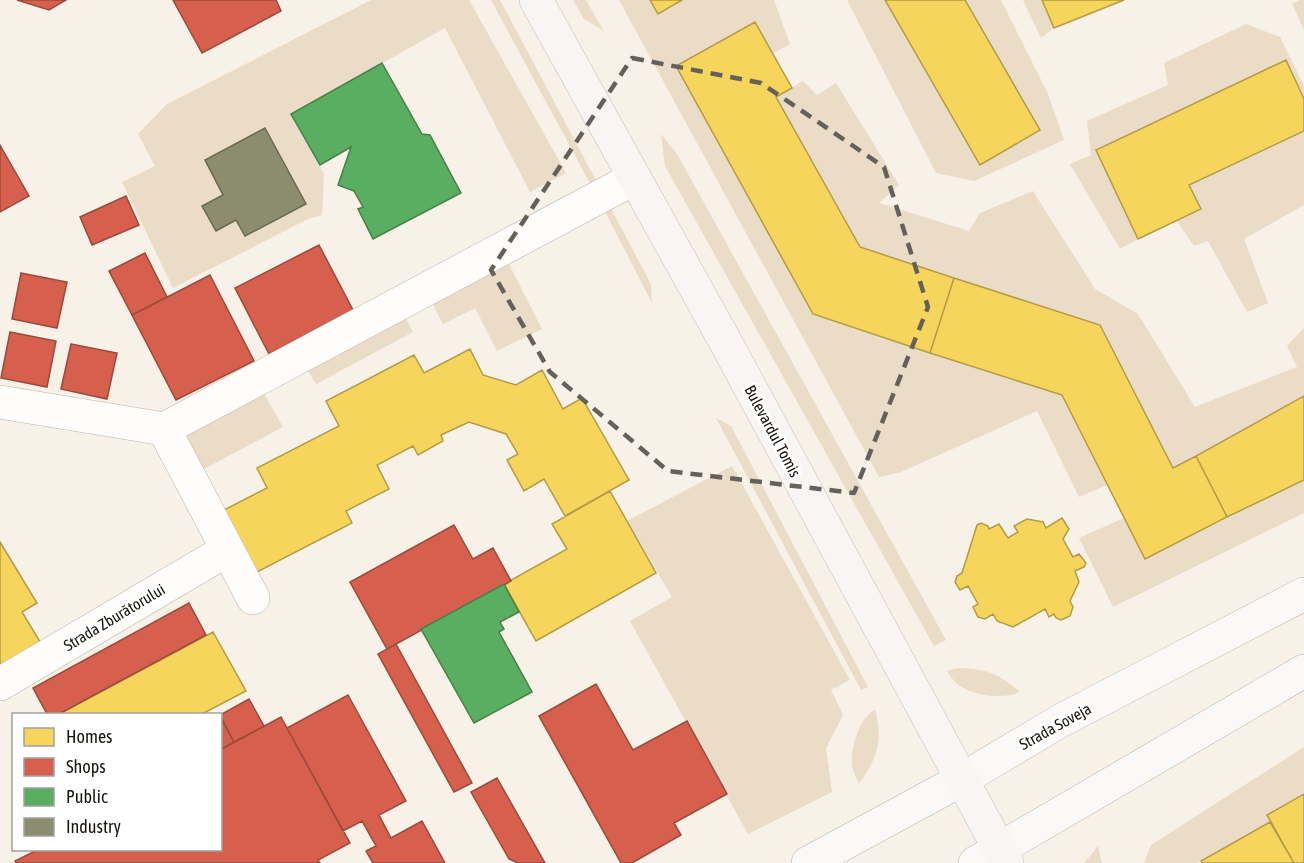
<svg xmlns="http://www.w3.org/2000/svg" width="1304" height="863" font-family="'Asap Condensed',sans-serif">
	<style>
		.green { fill: #eadcc7; fill-rule: evenodd }
		.homes { fill: #f6d55c; stroke: #b39b45; stroke-width: 1.5 }
		.shops { fill: #d6604d; stroke: #9d493a; stroke-width: 1.5 }
		.public { fill: #5aae61; stroke: #468048; stroke-width: 1.5 }
		.industry { fill: #8c8c6e; stroke: #696851; stroke-width: 1.5 }
		.lines { fill: none; stroke-linecap: round; stroke-linejoin: round }
		.minor-casing { stroke: #b9b4ad; stroke-width: 34 }
		.secondary-casing { stroke: #b9b4ad; stroke-width: 34 }
		.primary-casing { stroke: #c4beb9; stroke-width: 34 }
		.minor { stroke: #fefdfb; stroke-width: 33 }
		.secondary { stroke: #fbf9f7; stroke-width: 33 }
		.primary { stroke: #f8f5f4; stroke-width: 33 }
		.marked { fill: none; stroke: #65615a; stroke-width: 4.5; stroke-dasharray: 12 8; stroke-linejoin: round }
		.labels { text-anchor: middle; dominant-baseline: central; stroke-width: 6; stroke-linejoin: round; paint-order: stroke }
		.street-label { font-size: 16px; fill: #17130e; stroke: #fff }
	</style>
	<rect width="100%" height="100%" fill="#f7f1e7"/>
	<path class="green" d="M371,0H469L566,173L530,192L445,28L291,114L324,174L322,215L308,219L173,288L122,182L155,166L138,134L167,104ZM265,128L305,204L245,236L236,220L216,231L202,206L223,195L205,160Z
		M491,0H500L651,284L652,303L598,198Z
		M573,0H586L604,31L584,19Z
		M619,0H650L658,14L682,0H774L790,44L772,54L755,22L676,66L813,314L1062,395L1107,485L1079,497L1037,411L901,472L879,477Z
		M847,0H885L981,165L1040,130L965,0H1001L1048,94L1064,140L974,181L936,173Z
		M1023,0H1042L1054,28L1041,38Z
		M1300,0H1304V30L1292,4Z
		M1246,24L1280,37L1304,86V99L1285,61L1096,150L1138,239L1120,249L1070,164L1091,155L1087,121L1168,85L1164,63Z
		M803,81L817,95L836,83L899,185L879,203L969,231L980,213L1033,191L1095,289L1138,314L1195,407L1297,367L1287,346L1304,328V396L1173,468L1100,325L860,247L776,97Z
		M1304,131V205L1244,239L1268,303L1247,312L1208,241L1194,246L1177,221L1201,209L1189,185Z
		M661,134L677,154L946,640L934,646L665,166Z
		M508,262L542,329L497,351L475,308L443,324L431,301Z
		M406,318L413,332L316,384L308,371Z
		M264,394L283,427L204,469L186,435Z
		M716,418L731,426L868,687L861,690Z
		M732,466L850,680L831,690L843,715L826,748L832,792L748,834L630,621L672,597L627,521Z
		M1304,480V513L1113,607L1079,538L1124,518L1145,559Z
		M957,668C986,669 998,673 1020,692C1002,700 971,696 956,683C953,680 950,675 947,671Z
		M875,709C883,741 878,757 859,784C857,779 853,772 852,766C851,746 858,721 875,709Z
		M1304,747V794L1267,815L1270,822L1197,863H1144L1151,845Z
		M1098,846L1102,863H1084Z"/>
	<path class="homes" d="M650,0H682L658,14Z
		M885,0H965L1040,130L980,165Z
		M1042,0H1124L1054,28Z
		M755,22L792,88L776,97L860,247L954,278L930,353L813,314L676,66Z
		M1286,60L1304,99V131L1189,185L1201,209L1138,239L1096,150Z
		M954,278L1100,325L1173,468L1196,456L1227,517L1145,559L1062,395L930,353Z
		M470,349L483,375L516,385L542,370L563,409L582,398L629,480L565,516L544,479L524,491L507,460L518,454L506,434L469,422L441,435L443,441L418,455L413,446L377,465L389,489L346,511L352,523L255,573L222,511L267,488L257,468L339,426L326,401L414,355L424,373Z
		M1304,396V480L1227,517L1196,456Z
		M610,491L656,573L536,641L504,584L567,549L552,524Z
		M1062,518L1069,529L1063,539L1073,557L1079,554L1086,563L1084,567L1075,571L1079,582L1070,601L1073,607L1070,616L1061,620L1056,618L1054,614L1049,617L1045,609L1013,627L997,621L993,614L985,619L978,617L973,607L978,604L968,586L960,590L955,582L957,576L962,573L977,525L981,523L988,526L989,529L999,524L1008,538L1018,532L1014,526L1027,519L1043,522L1046,528Z
		M0,542L37,603L22,612L45,650L0,678Z
		M213,632L246,691L202,714H59Z
		M1304,794V863H1294L1267,815Z
		M1270,822L1294,863H1202L1201,861Z"/>
	<path class="shops" d="M17,0H66L49,10Z
		M173,0H276L281,11L202,53Z
		M0,145L29,196L0,212Z
		M126,196L139,225L92,245L80,217Z
		M319,245L353,310L269,354L235,288Z
		M145,253L167,297L132,315L109,271Z
		M21,273L67,282L57,328L12,319Z
		M210,275L254,361L176,400L132,315Z
		M10,332L56,341L47,387L1,378Z
		M71,344L117,353L107,399L61,389Z
		M454,525L473,559L493,548L511,581L387,649L350,582Z
		M189,603L206,635L59,714H47L33,688Z
		M396,644L472,783L454,792L378,654Z
		M596,684L633,750L687,721L727,794L674,823L681,835L632,863H621L539,716Z
		M348,695L406,801L379,815L391,838L422,821L445,863H373L366,851L376,846L362,821L343,831L287,728Z
		M249,699L264,726L234,742L220,715Z
		M220,717L234,742L220,750Z
		M281,717L350,843L318,860L320,863H16L15,861L37,850H220V750Z
		M497,778L545,863H518L509,859L471,792Z"/>
	<path class="public" d="M382,63L422,134L430,135L461,193L373,239L358,209L363,207L354,191L338,185L351,147L320,165L291,114Z
		M504,584L519,612L500,622L504,629L499,632L532,692L474,723L421,629Z"/>
	<path class="industry" d="M265,128L306,204L245,236L236,220L216,231L202,206L223,195L205,160Z"/>
	<g class="lines">
		<g class="minor-casing">
			<path id="minor" d="M0,402L164,429L633,179
				M164,429L253,598
				M0,684L227,550"/>
		</g>
		<g class="secondary-casing">
			<path id="secondary" d="M808,863L961,780L1060,721L1304,594
				M975,863L1304,671"/>
		</g>
		<g class="primary-casing">
			<path id="primary" d="M536,0L725,341L1007,863"/>
		</g>
		<use href="#minor" class="minor"/>
		<use href="#secondary" class="secondary"/>
		<use href="#primary" class="primary"/>
	</g>
	<path class="marked" d="M632,58L761,83L884,167L928,307L854,493L668,471L550,372L491,270Z"/>
	<g class="labels">
		<g class="street-label">
			<text transform="translate(773 431) rotate(62)">Bulevardul Tomis</text>
			<text transform="translate(114 617) rotate(-31)">Strada Zburătorului</text>
			<text transform="translate(1055 726) rotate(-29)">Strada Soveja</text>
		</g>
	</g>
	<rect x="12" y="713" width="210" height="138" fill="#ffffff" stroke="#a2a19f" stroke-width="1.5"/>
	<rect x="24" y="728" width="30" height="18" fill="#f6d55c" stroke="#a2a19f" stroke-width="1.5"/>
	<text x="66" y="743" font-size="18" fill="#17130e">Homes</text>
	<rect x="24" y="758" width="30" height="18" fill="#d6604d" stroke="#a2a19f" stroke-width="1.5"/>
	<text x="66" y="773" font-size="18" fill="#17130e">Shops</text>
	<rect x="24" y="788" width="30" height="18" fill="#5aae61" stroke="#a2a19f" stroke-width="1.5"/>
	<text x="66" y="803" font-size="18" fill="#17130e">Public</text>
	<rect x="24" y="818" width="30" height="18" fill="#8c8c6e" stroke="#a2a19f" stroke-width="1.5"/>
	<text x="66" y="833" font-size="18" fill="#17130e">Industry</text>
</svg>
